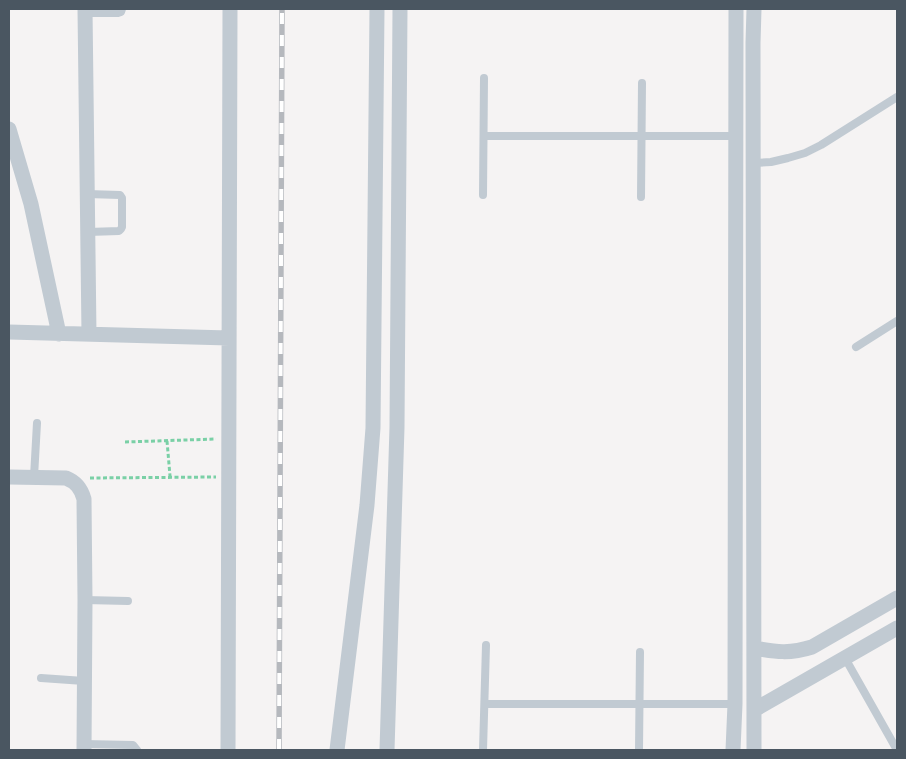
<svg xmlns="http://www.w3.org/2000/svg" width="906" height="759" font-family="'Fira Sans Condensed',sans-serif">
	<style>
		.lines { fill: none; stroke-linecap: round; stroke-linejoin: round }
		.path { stroke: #7ad0a6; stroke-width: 3; stroke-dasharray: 4 2.5; stroke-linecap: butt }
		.service { stroke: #c1cad2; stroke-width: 8 }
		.minor { stroke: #c1cad2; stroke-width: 15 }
		.rail-casing { stroke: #b5b8bd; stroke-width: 5.5 }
		.rail { stroke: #fff; stroke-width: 4; stroke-dasharray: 11; stroke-linecap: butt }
	</style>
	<rect width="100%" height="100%" fill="#f5f3f3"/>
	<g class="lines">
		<path class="path" d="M167,441L170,476
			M125,442L216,439
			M90,478L216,477"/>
		<path class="service" d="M85,13H118L121,12L122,9
			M484,136H735
			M753,163L771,162L788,158L805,153L821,145L897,97
			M87,194L120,195L122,198V227L121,229L119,231L88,232
			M483,195L484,78
			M641,197L642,83
			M856,347L897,321
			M34,477L37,423
			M85,600L128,601
			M845,658L897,750
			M41,678L84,681
			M485,704H735
			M84,744L133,745L137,750
			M483,750L486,645
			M639,750L640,652"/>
		<path class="minor" d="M85,9L89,334
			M9,129L31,204L59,334
			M9,332L229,338
			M9,477L66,478C76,482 81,488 84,499L85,600L84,750
			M754,648C776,652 790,654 812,647L897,598
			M754,710L897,628
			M228,750L230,9
			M337,750L367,505L373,428L377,9
			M387,750L397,427L400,9
			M733,750L735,704L736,9
			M754,750L753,43L754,9"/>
		<g class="rail-casing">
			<path id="rail" d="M279,750L282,9"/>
		</g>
		<use href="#rail" class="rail"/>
	</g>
	<rect width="906" height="759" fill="none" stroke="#4a5661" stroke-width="20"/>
</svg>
